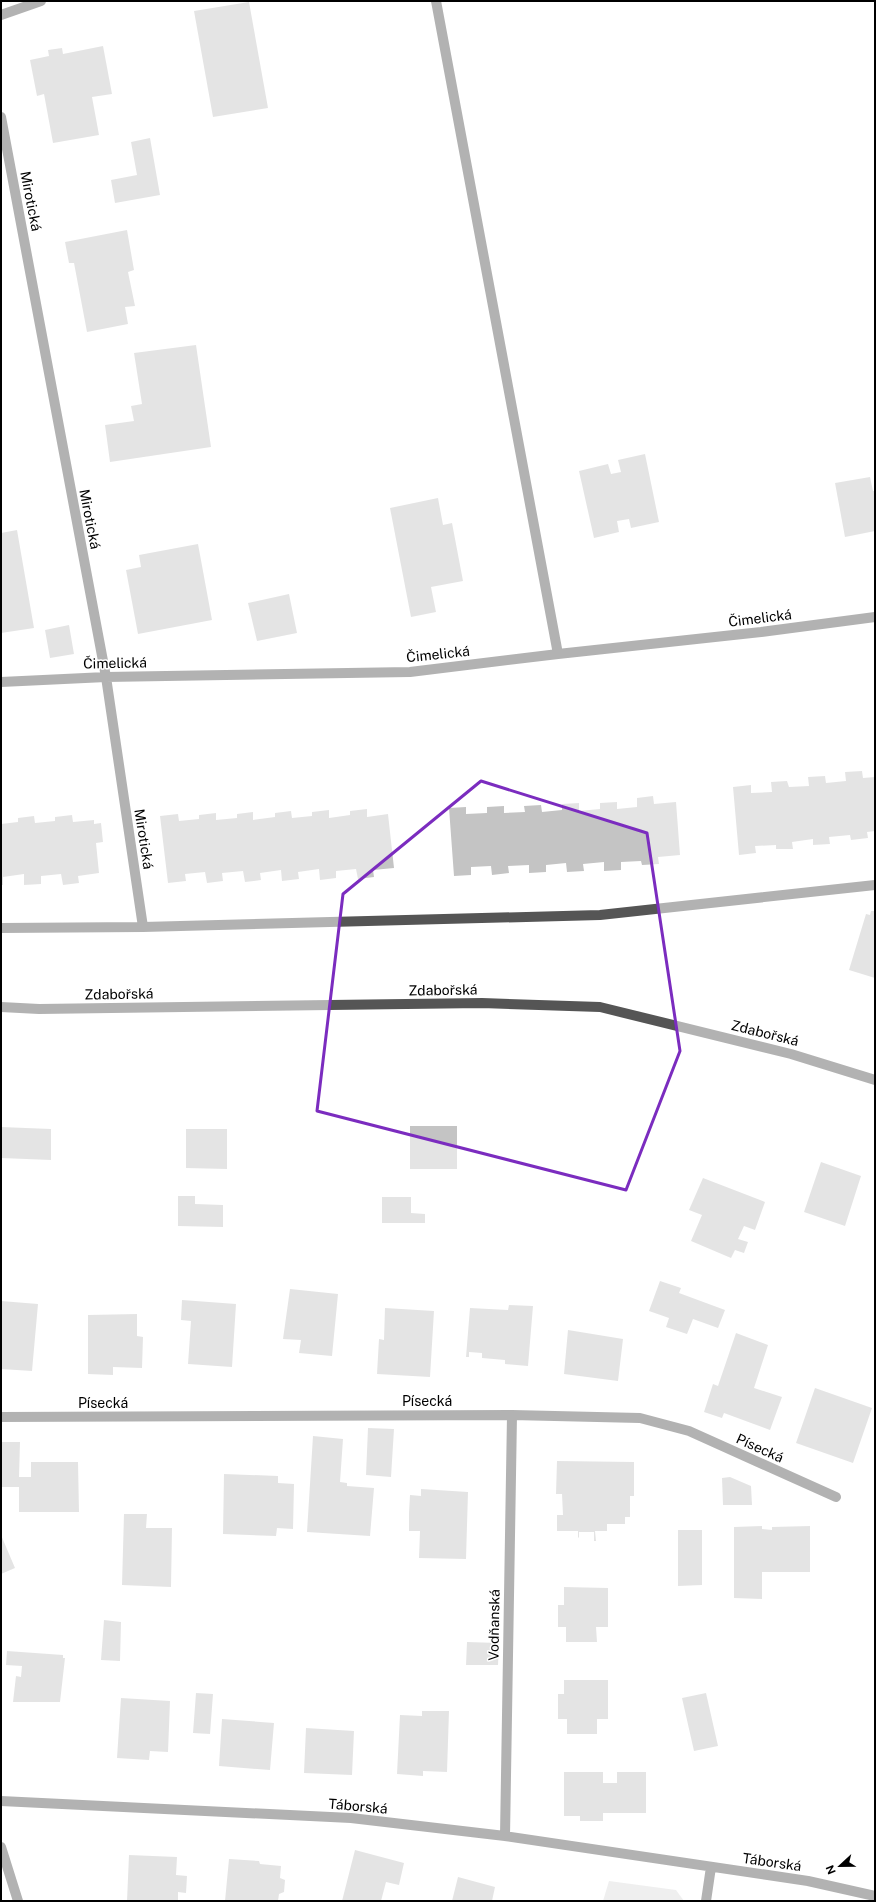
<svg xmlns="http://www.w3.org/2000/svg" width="876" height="1902" font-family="'Public Sans',sans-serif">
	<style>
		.green { fill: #dcdcdc }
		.building { fill: #c4c4c4 }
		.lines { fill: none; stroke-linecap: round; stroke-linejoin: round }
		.minor { stroke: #555; stroke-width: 10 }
		.marked { fill: none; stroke: #7b2cbf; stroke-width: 3; stroke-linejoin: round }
		.labels { text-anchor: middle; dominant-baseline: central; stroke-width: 3; stroke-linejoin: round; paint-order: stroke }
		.street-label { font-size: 14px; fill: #000; stroke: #fff }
	</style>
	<rect width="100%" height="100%" fill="#fff"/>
	<path class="green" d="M609,1881L676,1890L684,1901H603Z"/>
	<path class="building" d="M249,2L268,108L213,117L194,11Z
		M103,46L112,94L92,97L99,135L53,143L44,94L37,96L30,60L49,56L48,50L62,48L63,54Z
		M150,138L160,195L115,203L111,180L137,175L131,142Z
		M127,230L134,270L128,272L135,306L125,307L128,324L87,332L74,263H69L65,242Z
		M196,345L211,447L110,462L105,425L134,421L131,406L142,404L134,353Z
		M645,454L659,522L631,528L629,519L617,521L619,532L594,538L579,471L608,464L611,474L621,472L618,460Z
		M870,477L873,491H875V531L845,537L835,483Z
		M438,498L443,525L452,523L463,581L431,587L436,612L411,617L390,508Z
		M17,530L34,628L1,633V533Z
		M198,544L212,620L138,634L126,570L141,567L139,555Z
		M289,594L297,633L257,641L248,603Z
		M69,625L74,654L50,658L45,630Z
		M862,771L863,778L875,777V831L867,832L868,838L851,840L850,835L829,837L830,844L813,845V839L792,842L793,849H776V845L755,846L756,853L739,855L733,787L751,785V793L772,792L771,782L787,781L789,787L809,786L808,777L825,776L826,783L846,781L845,772Z
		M653,796L654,804L676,802L680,855L658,857L659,864L642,865L641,861L621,862V870L604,871V862L583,864L584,871L567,872L566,863L546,865V872L529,873V865L508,866L509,873L492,875L491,866L471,867V875L454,876L449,808L466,807V814L487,813V807L504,806V813L525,812L524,806L541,805L542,812L562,810V804L579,803V811L600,809V803L617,802V809L637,807V798Z
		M367,809V817L388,814L394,868L373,870L374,877L358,879L356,869L336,871V878L320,880L319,869L298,872L299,879L282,881L281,870L260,873L261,880L245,882L243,871L222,873L223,881L207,883L205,872L185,874L186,881L168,883L160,816L178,814L179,821L199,819V815L216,813V820L237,818V814L253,812V820L275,817V813L291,811L292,818L312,816V812L329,810V818L350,815V811Z
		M72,815L73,822L94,820V824L101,823L103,842L96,843L99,873L78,876L79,883L63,885L61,874L41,876V884L24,885V874L3,877V885H1V824L18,822V818L34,816L35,823L55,821V817Z
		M871,911H875V978L849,970L866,914L870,915Z
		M410,1126H457V1169H410Z
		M1,1127L51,1129V1160L1,1158Z
		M186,1129H227V1169L186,1168Z
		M821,1162L861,1176L845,1226L804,1212Z
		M703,1178L765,1202L755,1230L744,1226L738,1239L748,1242L744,1253L735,1250L731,1258L691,1241L702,1215L689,1210Z
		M178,1196H195V1204L223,1205V1227L178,1226Z
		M382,1197H411V1213L425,1214V1223H382Z
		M660,1281L681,1288L679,1293L725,1310L718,1328L693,1319L687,1334L666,1327L669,1318L649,1311Z
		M290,1289L338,1294L332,1356L299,1353L301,1340L283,1339Z
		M182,1300L236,1304L232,1367L188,1364L191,1321L181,1320Z
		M1,1301L38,1304L32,1371L1,1369Z
		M509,1305L533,1306L528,1366L505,1364V1360L482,1358V1353L469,1352V1357H466L470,1308L508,1310Z
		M385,1308L434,1311L430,1377L377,1374L379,1339L384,1340Z
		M137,1314V1336L143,1337L142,1368L113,1367V1375L88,1374V1315Z
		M568,1330L623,1339L618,1381L564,1374Z
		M736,1333L768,1345L754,1388L782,1397L770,1430L724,1413L722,1418L704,1412L713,1384L718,1386Z
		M815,1388L872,1408L853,1463L796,1443Z
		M368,1428L394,1429L391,1477L366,1475Z
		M313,1436L343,1439L340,1482L347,1483V1486L374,1488L370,1536L307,1532Z
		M1,1442H20L19,1477H31V1462H78L79,1512H19V1487H1Z
		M557,1461L634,1462V1496H630V1517H625V1524H607V1531H595L596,1541H594V1532H579V1537L578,1538V1531H557V1515H563L562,1494H556Z
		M224,1474L278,1476V1483L294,1484L293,1529L277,1528L276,1536L223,1534Z
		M730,1477L751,1486L752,1505H723L722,1478Z
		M421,1489L468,1492L466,1559L419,1558L420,1531H409V1513L410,1495L421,1496Z
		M124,1514H147L146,1528H172L171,1587L122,1585Z
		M762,1526V1529L772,1530V1527L810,1526V1572H762V1599L734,1598V1527Z
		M678,1530H702V1585L678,1586Z
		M1,1535L15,1568L1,1574Z
		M564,1587L608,1588V1627H596L597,1642H566V1627H558V1605H564Z
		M104,1620L121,1622L120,1661L101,1660Z
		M467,1642L499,1643L498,1665H466Z
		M7,1651L63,1655V1658H65L60,1702H13L16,1676L21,1677L22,1666L6,1665Z
		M564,1680H608V1719H597V1734H567V1719H558V1694H564Z
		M196,1693L213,1694L210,1734L193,1733Z
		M706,1693L718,1746L694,1751L682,1698Z
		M121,1698L170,1701L168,1752L150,1751L149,1760L117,1758Z
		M422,1711H449L447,1772L423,1771V1776L397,1774L400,1715L422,1716Z
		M222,1719L274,1723L270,1770L219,1766Z
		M306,1728L354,1731L352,1775L304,1773Z
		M564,1772H603V1783H617V1772H646V1813H603V1821H580V1816H564Z
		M355,1850L404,1863L399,1885L386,1882L381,1901H342Z
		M129,1855L177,1857L176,1875L187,1876L186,1893L178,1892V1901H127Z
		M229,1859L259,1861L260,1864L281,1866L280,1878L285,1880L284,1892L279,1894L278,1901H225Z
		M458,1877L495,1887L492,1901H452Z"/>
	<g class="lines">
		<path class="minor" d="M436,1L558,654
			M1,15L41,1
			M1,117L106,677L143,927
			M1,682L106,677L410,672L558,654L761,632L875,617
			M1,928L143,927L600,915L875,885
			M1,1007L39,1009L482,1003L600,1007L791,1054L875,1080
			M1,1417L512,1415L640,1418L689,1431L836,1497
			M1,1801L351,1818L505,1836L808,1881L875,1896
			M505,1836L512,1415
			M1,1847L18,1901
			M706,1901L711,1867"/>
	</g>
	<path d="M0 0H876V1902H0ZM481,781L647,833L680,1051L626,1190L317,1111L343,894Z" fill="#fff" fill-opacity=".55" fill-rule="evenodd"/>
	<path class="marked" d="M481,781L647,833L680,1051L626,1190L317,1111L343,894Z"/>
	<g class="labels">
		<g class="street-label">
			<text transform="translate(31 201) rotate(79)">Mirotická</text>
			<text transform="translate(90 519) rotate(79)">Mirotická</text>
			<text transform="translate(760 618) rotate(-7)">Čimelická</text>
			<text transform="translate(438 654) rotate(-6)">Čimelická</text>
			<text transform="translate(115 663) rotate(-1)">Čimelická</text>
			<text transform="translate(144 839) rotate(81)">Mirotická</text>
			<text transform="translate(443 990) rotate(-1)">Zdabořská</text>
			<text transform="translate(119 994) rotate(-1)">Zdabořská</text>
			<text transform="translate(765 1033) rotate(14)">Zdabořská</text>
			<text x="427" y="1401">Písecká</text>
			<text x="103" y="1403">Písecká</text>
			<text transform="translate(760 1448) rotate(24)">Písecká</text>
			<text transform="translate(494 1625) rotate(-89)">Vodňanská</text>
			<text transform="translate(358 1806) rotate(5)">Táborská</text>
			<text transform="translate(772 1862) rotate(8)">Táborská</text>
		</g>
	</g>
	<rect width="876" height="1902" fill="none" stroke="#000000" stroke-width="4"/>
	<g transform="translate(840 1866) rotate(248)" stroke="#ffffff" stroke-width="3" paint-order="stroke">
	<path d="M0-3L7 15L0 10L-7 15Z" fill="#000000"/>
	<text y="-6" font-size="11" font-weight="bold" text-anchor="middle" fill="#000000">N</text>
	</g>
</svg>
